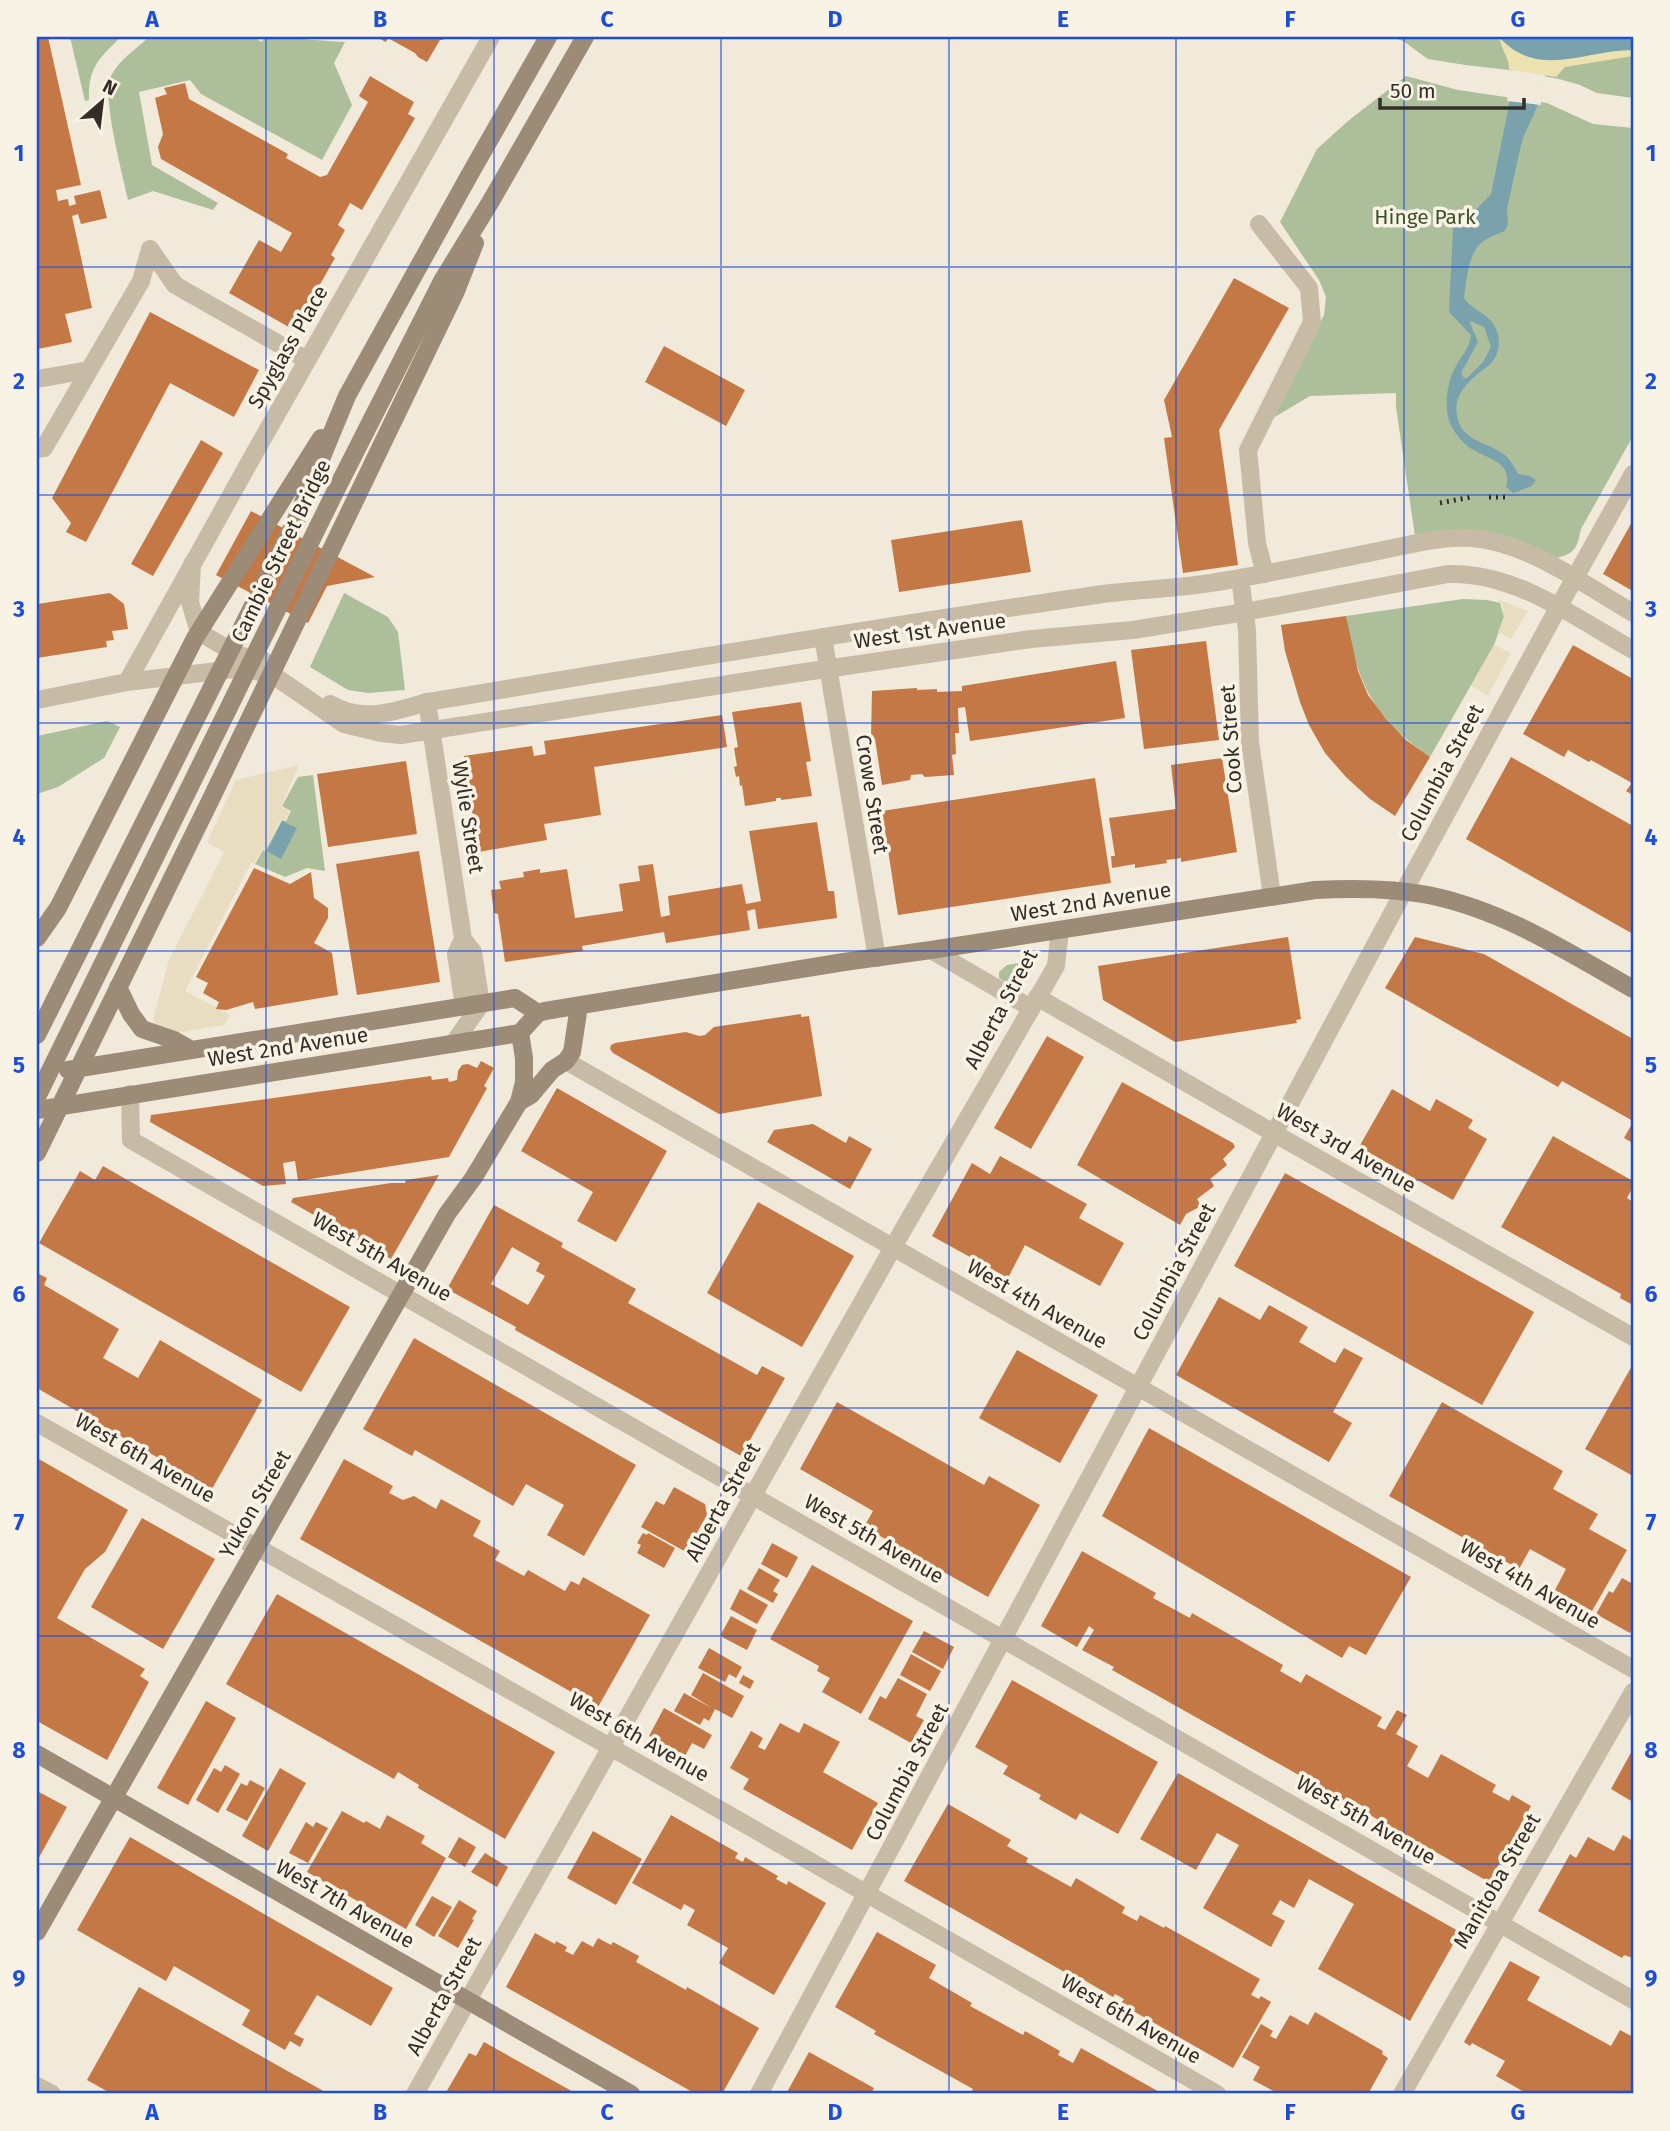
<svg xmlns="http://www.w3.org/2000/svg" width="1670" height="2131" font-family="'Fira Sans',sans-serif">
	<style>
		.green { fill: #acbf9a }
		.sand { fill: #ece1b0 }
		.plaza { fill: #e8ddc1 }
		.water { fill: #79a2ad; fill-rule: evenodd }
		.pier { fill: #f1e9d9 }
		.building { fill: #c37845; fill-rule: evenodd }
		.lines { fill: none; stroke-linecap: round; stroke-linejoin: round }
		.street { stroke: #c8bba6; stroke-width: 18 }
		.secondary { stroke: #9c8b77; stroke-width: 18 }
		.rail { stroke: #342d27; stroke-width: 5; stroke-dasharray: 2 5; stroke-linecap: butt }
		.grid { fill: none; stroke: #1d4ed8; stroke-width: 2; stroke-opacity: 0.55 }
		.labels { text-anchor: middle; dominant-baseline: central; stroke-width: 7; stroke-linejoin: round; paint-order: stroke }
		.park-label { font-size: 21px; fill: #3d522b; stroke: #f8f3e5 }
		.street-label { font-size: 21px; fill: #342d27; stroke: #f8f3e5 }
		.neatline { fill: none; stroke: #1d4ed8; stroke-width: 2.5 }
		.grid-label { font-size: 23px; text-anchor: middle; font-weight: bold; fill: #1d4ed8 }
	</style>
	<rect width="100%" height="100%" fill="#f1e9d9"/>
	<path class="green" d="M70,37H121C99,58 88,68 89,100L85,101Z
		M149,37H253L262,42L265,37C293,37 318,41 345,42L334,63L352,105L322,160L201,94L190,80L139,92L152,165L218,203L213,210L153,191L128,200C123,176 101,95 111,76C119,60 136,49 149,37Z
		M1392,37H1499L1633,50V98L1597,93L1580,85L1559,79L1509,70L1465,65L1428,59L1403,41Z
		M1406,76L1458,90L1547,103L1593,124L1633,128V436L1581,529C1577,546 1577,553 1557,558L1415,536L1396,407V393L1310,396L1266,422L1324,315L1326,297L1319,280L1280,222L1317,149L1348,121Z
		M344,593L388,617L398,632L405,690L368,693L348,690L310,667Z
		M1463,599L1487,600L1500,603L1504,617L1494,645L1430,757C1373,717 1357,684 1346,616Z
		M107,721L120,727L104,758L58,787L37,794V736Z
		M313,775L325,871L307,868L285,877L255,864L263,850L265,851L282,820L286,821L291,811L282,806L298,777Z
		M1032,961L1035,965L1021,989H1016L999,978V972L1007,965Z"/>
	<path class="sand" d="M1500,37H1633V56L1565,67L1556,77L1509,70C1509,54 1501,52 1500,37Z"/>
	<path class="plaza" d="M1497,599L1528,611L1511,639L1498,632L1504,617L1502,605Z
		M1494,645L1511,653L1488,695L1471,686Z
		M299,765L281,806L290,811L285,820L281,819L265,849L263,848L254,863H251L185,991L230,1015L224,1025L176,1033L154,1025V1015L169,960L224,852L207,842L236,780Z"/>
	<path class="water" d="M1499,37H1633V50C1585,50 1538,80 1499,37Z
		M1516,71L1538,89L1537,107L1523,138L1519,154L1507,209L1508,224L1505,231C1497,234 1486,238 1480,244C1468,256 1466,282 1464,298C1472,310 1488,313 1495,327C1501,337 1500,353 1492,362C1490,365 1486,367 1484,369C1466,383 1450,398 1459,423C1466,442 1493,444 1506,456C1511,461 1515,468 1518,474L1530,476L1536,480L1532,486L1513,493L1506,487C1513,461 1487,459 1470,448C1463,443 1456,435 1452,427C1442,409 1447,381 1457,364C1463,353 1470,348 1471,335L1449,312L1453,228L1469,217L1491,194ZM1471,321L1484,327L1491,347L1483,362L1467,378H1464L1461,373L1478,342L1470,323Z
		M282,821L297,828L281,859L267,851Z"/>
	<path class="pier" d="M1513,70L1545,75L1541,90V105L1507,101Z"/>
	<path class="building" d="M37,37H48L81,185L56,190L58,201L68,199L69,206L76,204L74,196L100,190L107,218L81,224L78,214L72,216L92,308L65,314L72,342L38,349Z
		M376,37H445L443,40H440L427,62L418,57L415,53L388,38L386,42Z
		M370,76L414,102L408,114L415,118L362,210L350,203L338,225L345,230L331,255L335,258L294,330L229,293L259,240L281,252L292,233L161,159L158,147L163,134L155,98L167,94L164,88L185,83L189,99L288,154L286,158L320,177L327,175L368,102L359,96Z
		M1234,278L1289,308L1219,430L1238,565L1183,573L1164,438L1172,437L1164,400Z
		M150,312L259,370L234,417L170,383L86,542L66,532L71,523L52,498Z
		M664,346L745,390L726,426L645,382Z
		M201,440L223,453L153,576L131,564Z
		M251,511L375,577L327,586L308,623L216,575Z
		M1022,520L1031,572L899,592L891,540Z
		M1633,520V587L1631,590L1603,574Z
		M110,593L124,604L128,629L112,631L114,640L106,641L107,647L37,658V604Z
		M1346,616L1358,671L1368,695L1386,719L1406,740L1430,757L1395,816L1370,799L1346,777L1325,753L1309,725L1300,702L1285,651L1281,625Z
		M1206,641L1219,740L1144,749L1131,650Z
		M1573,645L1633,679V795L1626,791L1632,783L1591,760L1589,762L1568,750L1564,757L1523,734Z
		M1116,661L1125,718L970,741L965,707L958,708L959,733H955L956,754L952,755L954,775L925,777L922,774L911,775L910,780L882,785L875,739L871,738L872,691L917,688V690L937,689V692L962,691V686Z
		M801,702L811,761L806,762L812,796L781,800V798H776V801L745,806L742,785L740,786L739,776L736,777L734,767L737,766L734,748L738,747L732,712Z
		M722,715L727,747L594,767L601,815L544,824L547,840L478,852L464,756L532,746L534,756L546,754L544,741Z
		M1511,757L1633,826V934L1466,839Z
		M1222,758L1237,852L1181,862V858L1166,860L1167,863L1135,868V864L1112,868L1111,856H1115L1109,818L1176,809L1171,765Z
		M406,761L417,834L328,847L317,774Z
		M1095,778L1111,883L898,915L882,811Z
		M817,822L828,891H834L837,918L758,929L755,909L747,911L750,930L666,943L664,932L582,946L583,951L505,962L498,914L494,913L491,890L501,889L499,881L524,877L523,872L540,869V873L567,869L575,918L623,911L619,884L640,881L638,866L653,864L661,917L670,915L668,896L742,884L746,904L761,901L749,831Z
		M419,851L440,982L357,995L336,864Z
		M254,868L290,884L311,872L314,898L328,908V918L314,943L332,953L338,995L255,1009L253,1002L226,1010L216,1009L219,1002L203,993L208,983L196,977Z
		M1288,937L1301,1019L1296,1020L1297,1023L1175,1042L1103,1000L1098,966Z
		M1415,937L1484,954L1633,1039V1121L1562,1081L1558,1087L1385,988Z
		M801,1014V1017L809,1016L822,1096L719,1114L613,1053L610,1049L611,1045L615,1043L686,1032L699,1036L705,1035L714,1027Z
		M1047,1036L1084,1057L1031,1149L994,1128Z
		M481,1061L494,1068L484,1086L487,1088L449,1157L298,1181L295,1161L283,1163L286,1184L263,1186L150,1122L151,1115L431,1076L432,1080L448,1078L449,1082L457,1080L458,1071L462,1065L468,1064L477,1068Z
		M1122,1082L1233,1143L1235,1147L1223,1159L1227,1165L1210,1179L1214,1186L1197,1199L1201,1206L1186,1214L1180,1225L1077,1165Z
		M557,1088L667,1151L616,1242L577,1221L593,1192L521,1151Z
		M1392,1089L1430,1111L1436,1099L1473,1120L1468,1128L1487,1139L1453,1200L1359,1147Z
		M1633,1122V1143L1624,1138Z
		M813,1124L846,1143L849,1136L872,1149L850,1189L767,1142L774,1130Z
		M1553,1136L1633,1181V1187L1627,1198L1633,1202V1305L1620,1298L1621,1294L1501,1227Z
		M1000,1156L1087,1204L1079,1218L1124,1243L1100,1286L1025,1245L1008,1278L932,1236L972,1163L990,1174Z
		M103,1166L350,1307L301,1392L39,1243L80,1171L95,1180Z
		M1285,1173L1534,1312L1482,1405L1234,1266Z
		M439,1175L391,1259L291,1202L293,1198L391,1183H405L406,1180Z
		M758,1202L854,1256L802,1347L707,1293Z
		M494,1205L563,1243L561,1247L636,1289L628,1303L757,1375L762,1366L785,1378L741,1456L515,1330L516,1327L447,1289ZM512,1247L540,1263L536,1271L545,1276L528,1305L491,1284Z
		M37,1273L47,1278L44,1285L119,1329L103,1358L138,1378L160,1340L262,1400L212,1489L37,1388Z
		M1219,1297L1260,1320L1269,1305L1308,1327L1299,1342L1335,1363L1344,1348L1363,1358L1333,1412L1352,1423L1329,1462L1176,1375Z
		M414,1338L636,1465L584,1556L547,1535L564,1505L526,1484L513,1506L415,1450L412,1456L363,1429Z
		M1017,1350L1098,1395L1060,1463L979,1418Z
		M1633,1364V1476L1585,1449Z
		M837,1402L984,1485L989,1476L1040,1505L988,1597L864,1527L873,1511L800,1469Z
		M1442,1402L1563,1471L1553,1489L1598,1514L1589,1529L1627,1550L1592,1611L1555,1590L1566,1569L1530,1549L1519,1569L1389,1496Z
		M1149,1428L1411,1577L1366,1655L1349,1646L1342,1658L1102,1516Z
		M37,1458L128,1510L105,1552L85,1569L57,1618L145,1669L140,1676L149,1682L107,1760L37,1721Z
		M344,1459L393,1486L389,1493L403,1500L414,1496L436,1509L441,1499L481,1521L473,1536L500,1551L495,1560L524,1576L528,1570L565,1591L571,1581L579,1585L583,1577L650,1615L598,1707L300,1539Z
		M674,1487L705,1504L707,1515L686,1552L641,1527L656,1501L664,1505Z
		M142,1518L215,1559L163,1649L91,1607Z
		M643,1533L647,1535L648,1533L675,1548L664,1568L637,1553L641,1545L637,1543Z
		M772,1543L798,1557L787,1578L761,1564Z
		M1082,1551L1156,1593L1153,1598L1190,1618L1192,1613L1283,1665L1280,1671L1301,1683L1306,1674L1382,1717L1377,1726L1385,1730L1397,1710L1407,1715L1396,1734L1418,1746L1407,1766L1428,1778L1441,1754L1496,1785L1492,1792L1509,1801L1512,1795L1531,1806L1489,1882L1112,1670L1114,1667L1082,1650L1094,1630L1089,1626L1077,1647L1041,1626Z
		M812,1565L913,1621L861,1714L822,1692L830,1678L817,1671L819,1666L770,1639Z
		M759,1568L780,1580L773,1591L778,1594L773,1603L747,1589Z
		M1622,1578L1633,1584V1627L1630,1633L1596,1614L1609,1591L1613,1593Z
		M740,1589L768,1605L757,1624L730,1609Z
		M277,1594L555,1752L505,1839L418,1788L419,1785L398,1772L394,1779L226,1684Z
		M731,1616L757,1630L747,1650L720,1636Z
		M924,1631L954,1647L943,1669L912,1652Z
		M709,1648L742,1667L736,1678L729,1674L725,1682L698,1668Z
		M911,1654L941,1671L930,1691L900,1675Z
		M703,1673L744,1696L732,1718L715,1709L709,1721L704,1718L700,1725L674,1711L684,1693L712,1708L691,1695Z
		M743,1675L754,1681L750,1689L739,1683Z
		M898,1678L927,1694L916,1716L924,1720L911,1743L868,1719L880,1696L886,1699Z
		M1012,1680L1158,1762L1118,1834L1080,1813L1076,1820L1039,1799L1041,1795L1003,1774L1008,1766L975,1747Z
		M206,1701L236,1718L188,1805L157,1788Z
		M664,1708L712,1735L704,1749L692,1743L685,1756L649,1736Z
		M780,1723L799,1733L804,1723L840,1742L823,1772L878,1803L852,1850L743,1789L749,1779L730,1768L751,1731L763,1738L758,1747L765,1750Z
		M1633,1749V1802L1611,1789Z
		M225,1765L240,1774L218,1813L196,1800L214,1768L221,1772Z
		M280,1768L306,1783L268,1851L242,1836Z
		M1178,1773L1460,1932L1410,2021L1318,1969L1354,1904L1309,1879L1294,1908L1280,1900L1272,1914L1285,1921L1271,1947L1203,1908L1239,1845L1217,1833L1196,1870L1140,1839Z
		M250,1780L265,1788L247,1821L226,1810L241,1783L247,1786Z
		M37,1791L67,1807L37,1861Z
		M948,1804L1011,1840L1007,1846L1028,1858L1026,1862L1071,1887L1076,1878L1125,1907L1122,1913L1137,1921L1140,1915L1164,1928L1165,1926L1260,1979L1251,1995L1259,1999L1261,1996L1271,2002L1233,2068L1121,2004L1124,1999L1115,1994L1113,1997L1084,1980L1082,1982L904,1881Z
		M342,1811L364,1823L366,1821L380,1829L387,1815L425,1836L421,1843L446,1858L406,1929L307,1872Z
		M671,1815L738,1853L735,1858L743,1862L745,1857L778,1876L776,1879L787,1885L788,1881L826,1903L774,1995L719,1963L728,1948L687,1925L695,1910L684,1904L681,1910L632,1883Z
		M306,1822L313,1827L316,1822L328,1828L308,1863L289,1853Z
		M593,1831L642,1859L616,1905L567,1878Z
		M1623,1835L1633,1841V1958L1624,1955L1622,1958L1538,1911L1570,1854L1576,1858L1588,1837L1614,1851Z
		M130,1837L393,1988L371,2026L317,1995L294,2034L304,2039L300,2047L290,2041L285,2050L242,2025L250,2010L174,1966L166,1981L77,1930Z
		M459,1837L476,1847L465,1867L448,1857Z
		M485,1853L508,1867L497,1887L471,1872Z
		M432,1896L452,1907L434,1937L415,1925Z
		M459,1900L477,1911L472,1919L474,1920L458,1948L438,1936Z
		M877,1932L936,1965L929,1978L972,2003L970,2006L1023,2035L1025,2031L1060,2051L1058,2055L1073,2063L1081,2048L1163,2094H977L972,2091L973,2089L874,2034L876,2031L835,2007Z
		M535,1933L555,1944L556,1941L567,1947L565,1951L573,1955L582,1941L593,1947L598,1938L611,1945L613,1942L639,1956L636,1962L686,1990L687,1987L759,2028L722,2094H696L506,1987Z
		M1510,1961L1540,1977L1527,2000L1611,2046L1620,2030L1633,2037V2094H1528L1496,2076L1505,2061L1472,2043L1470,2046L1464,2042Z
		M139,1987L291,2073L329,2094H112L87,2080Z
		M1315,2012L1383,2051L1382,2054L1388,2058L1368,2094H1279L1253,2080L1260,2067L1242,2057L1261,2024L1273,2031L1270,2036L1276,2039L1290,2015L1308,2025Z
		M484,2042L577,2094H445L469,2053L476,2056Z
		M809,2052L874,2088L871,2094H786Z"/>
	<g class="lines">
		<path class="street" d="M1259,224L1309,288L1312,322L1248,450L1257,543L1265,574
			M150,249L175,285L307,360
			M37,379L89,370
			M37,449L44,448L141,281L150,249
			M192,564L190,602L199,632L238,655L263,660
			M1240,578L1247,630L1250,742L1272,896
			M823,637L877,958
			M127,682L254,454L491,37
			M37,700L127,682L242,668L273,675L344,724L381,733L401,735L805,672L1031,639L1133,630L1245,612L1448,574C1516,572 1576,618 1633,650
			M427,702L463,939L473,952L481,1004L453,1044
			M330,704C362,723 393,712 427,702C652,665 877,627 1103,594C1133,590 1165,589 1196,585C1255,577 1314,564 1373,552C1405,546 1438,536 1471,538C1528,542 1585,585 1633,613
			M463,939L456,954L464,1007
			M931,950L1031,1008
			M1037,997L1298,1147L1633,1337
			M566,1061L1633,1669
			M130,1094L131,1140L1633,2000
			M37,1423L612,1748L1217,2094
			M37,2086L52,2094
			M415,2094L904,1228L1056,966L1060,930
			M759,2094L1403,893L1558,608L1633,474
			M1402,2094L1633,1692"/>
		<path class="secondary" d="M37,938L58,908L195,638L321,438
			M118,987L131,1014L142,1029L174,1040L190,1049
			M37,1035L295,522L347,396L470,174L548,37
			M68,1070L515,998L538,1013
			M37,1097L337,488L442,281L491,201L585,37
			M519,1102L531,1095L552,1070L566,1061L572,1052L579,1006
			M37,1110L520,1033L538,1013L545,1011L844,962L931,950L1315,890C1352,888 1391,888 1428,895C1503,910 1568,952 1633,989
			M37,1153L210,801L456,291L475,243
			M37,1754L631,2094
			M37,1932L447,1214L474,1177L519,1102L524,1082V1058L520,1033"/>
		<path class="rail" d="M1489,497H1505
			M1440,503L1471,497"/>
	</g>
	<path class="grid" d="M266,37V2094M494,37V2094M721,37V2094M949,37V2094M1176,37V2094M1404,37V2094M37,267H1633M37,495H1633M37,723H1633M37,951H1633M37,1180H1633M37,1408H1633M37,1636H1633M37,1864H1633"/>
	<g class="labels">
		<g class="park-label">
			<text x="1425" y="217">Hinge Park</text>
		</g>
		<g class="street-label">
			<text transform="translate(288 347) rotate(-60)">Spyglass Place</text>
			<text transform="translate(281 551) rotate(-64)">Cambie Street Bridge</text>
			<text transform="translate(930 631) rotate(-8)">West 1st Avenue</text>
			<text transform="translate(1231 739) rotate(-94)">Cook Street</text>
			<text transform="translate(1442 773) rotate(-62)">Columbia Street</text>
			<text transform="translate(872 794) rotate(81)">Crowe Street</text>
			<text transform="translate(468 817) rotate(81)">Wylie Street</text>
			<text transform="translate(1091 902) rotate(-9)">West 2nd Avenue</text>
			<text transform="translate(1001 1009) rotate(-62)">Alberta Street</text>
			<text transform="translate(288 1047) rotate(-9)">West 2nd Avenue</text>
			<text transform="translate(1346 1148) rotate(30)">West 3rd Avenue</text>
			<text transform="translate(382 1257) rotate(30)">West 5th Avenue</text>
			<text transform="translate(1174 1272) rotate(-62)">Columbia Street</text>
			<text transform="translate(1037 1304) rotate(30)">West 4th Avenue</text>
			<text transform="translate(145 1458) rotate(30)">West 6th Avenue</text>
			<text transform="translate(723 1502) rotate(-61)">Alberta Street</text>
			<text transform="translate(255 1504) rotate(-60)">Yukon Street</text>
			<text transform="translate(874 1539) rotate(30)">West 5th Avenue</text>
			<text transform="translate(1530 1584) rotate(30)">West 4th Avenue</text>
			<text transform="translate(639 1737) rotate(30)">West 6th Avenue</text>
			<text transform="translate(907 1772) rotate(-62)">Columbia Street</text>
			<text transform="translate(1366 1820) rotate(30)">West 5th Avenue</text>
			<text transform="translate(1497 1881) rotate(-60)">Manitoba Street</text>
			<text transform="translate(345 1904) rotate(30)">West 7th Avenue</text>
			<text transform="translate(444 1996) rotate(-61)">Alberta Street</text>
			<text transform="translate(1131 2019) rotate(30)">West 6th Avenue</text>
		</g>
	</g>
	<rect width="1670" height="2131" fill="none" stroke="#f8f3e5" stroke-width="77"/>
	<g transform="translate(102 102) rotate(28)" stroke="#f8f3e5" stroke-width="5" paint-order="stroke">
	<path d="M0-5L12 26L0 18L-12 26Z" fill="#342d27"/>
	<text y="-10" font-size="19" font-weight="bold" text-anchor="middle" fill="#342d27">N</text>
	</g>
	<path d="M1380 98v10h144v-10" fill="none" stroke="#342d27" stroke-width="3.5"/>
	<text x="1390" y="98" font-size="21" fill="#342d27" stroke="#f8f3e5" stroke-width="5" paint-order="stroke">50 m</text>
	<rect x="38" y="38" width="1594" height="2054" class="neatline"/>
	<g class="grid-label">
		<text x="152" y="27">A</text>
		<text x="380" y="27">B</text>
		<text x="607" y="27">C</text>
		<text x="835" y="27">D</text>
		<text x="1063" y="27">E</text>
		<text x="1290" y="27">F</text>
		<text x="1518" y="27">G</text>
		<text x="19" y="161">1</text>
		<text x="1651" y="161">1</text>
		<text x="19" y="389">2</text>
		<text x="1651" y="389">2</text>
		<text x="19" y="617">3</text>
		<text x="1651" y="617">3</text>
		<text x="19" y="845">4</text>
		<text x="1651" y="845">4</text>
		<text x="19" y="1073">5</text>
		<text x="1651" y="1073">5</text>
		<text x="19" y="1302">6</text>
		<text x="1651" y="1302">6</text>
		<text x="19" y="1530">7</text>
		<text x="1651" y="1530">7</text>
		<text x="19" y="1758">8</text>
		<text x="1651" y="1758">8</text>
		<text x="19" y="1986">9</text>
		<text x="1651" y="1986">9</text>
		<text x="152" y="2120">A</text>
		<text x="380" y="2120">B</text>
		<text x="607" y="2120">C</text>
		<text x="835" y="2120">D</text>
		<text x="1063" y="2120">E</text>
		<text x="1290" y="2120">F</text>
		<text x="1518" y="2120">G</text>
	</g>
</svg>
